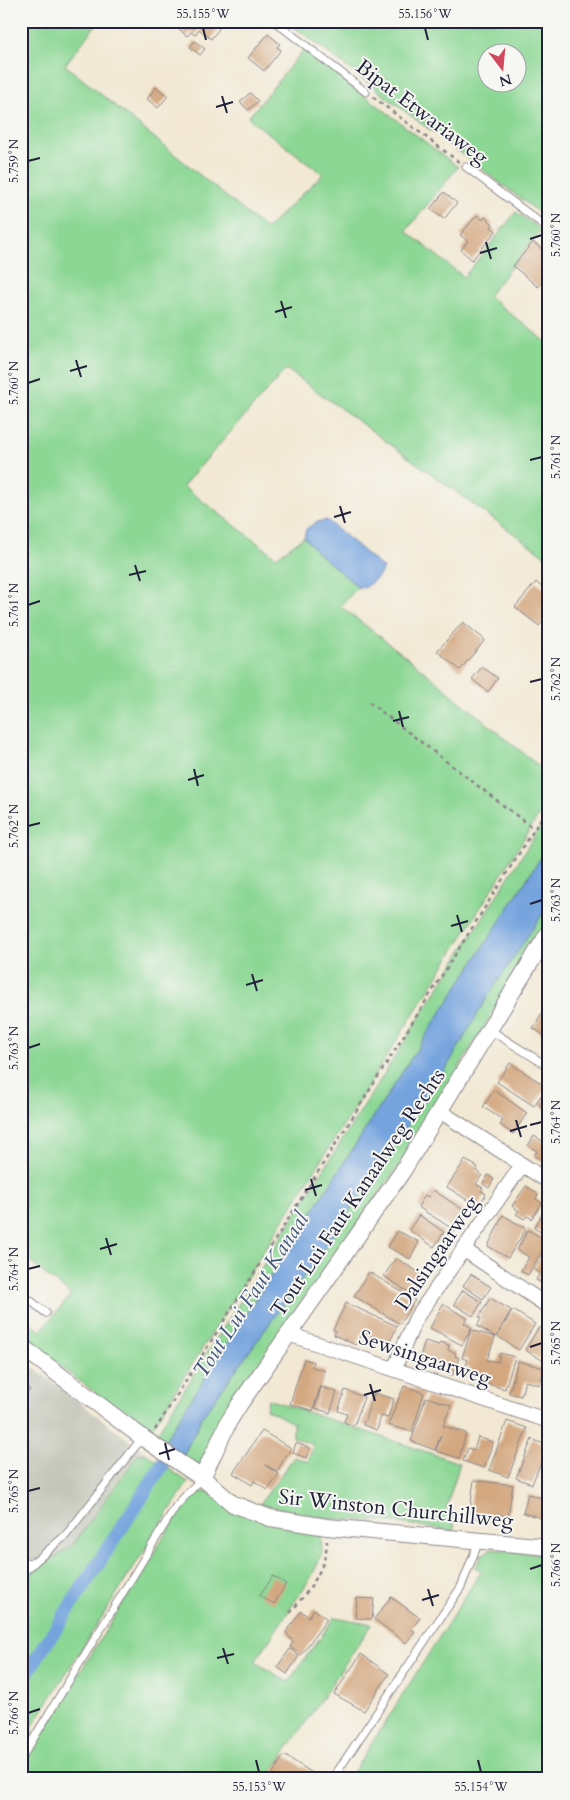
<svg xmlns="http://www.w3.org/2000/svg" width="570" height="1800" font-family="Cardo,serif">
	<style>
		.industrial { fill: #c4c6b9 }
		.green { fill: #8cd794; stroke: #577c68; fill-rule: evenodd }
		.water { fill: #75a3de; stroke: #4c628c }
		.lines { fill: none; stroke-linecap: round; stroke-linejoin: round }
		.canal { stroke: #75a3de; stroke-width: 14 }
		.building { fill: #d3a780 }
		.service-casing { stroke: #8a8587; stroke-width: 9 }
		.minor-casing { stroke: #8a8587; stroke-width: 16 }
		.tertiary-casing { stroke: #8a8587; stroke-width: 18 }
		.path { stroke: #8a8587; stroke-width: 2.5; stroke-dasharray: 4 4; stroke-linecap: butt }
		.service { stroke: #fff; stroke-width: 7 }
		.minor { stroke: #fff; stroke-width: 14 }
		.tertiary { stroke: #fff; stroke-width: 16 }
		.ticks { fill: none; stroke: #22223b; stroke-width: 2 }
		.labels { text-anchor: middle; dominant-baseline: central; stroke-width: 4; stroke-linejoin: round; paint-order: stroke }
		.street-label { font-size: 21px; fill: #22223b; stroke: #f6f6f2 }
		.water-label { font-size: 22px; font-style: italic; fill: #43567c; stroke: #f6f6f2 }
		.neatline { fill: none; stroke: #22223b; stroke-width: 2 }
		.ticks-label { font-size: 12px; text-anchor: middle; fill: #22223b }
	</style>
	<rect width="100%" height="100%" fill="#f6f6f2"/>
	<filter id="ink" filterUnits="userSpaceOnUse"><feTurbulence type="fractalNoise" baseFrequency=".02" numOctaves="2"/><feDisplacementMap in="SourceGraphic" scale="10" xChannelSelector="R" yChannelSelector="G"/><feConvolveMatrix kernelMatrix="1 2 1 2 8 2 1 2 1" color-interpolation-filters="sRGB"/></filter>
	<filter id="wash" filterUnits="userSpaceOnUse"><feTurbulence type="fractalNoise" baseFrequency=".0096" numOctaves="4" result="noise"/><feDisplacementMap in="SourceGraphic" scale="20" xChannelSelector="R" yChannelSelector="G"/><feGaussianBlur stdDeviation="1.12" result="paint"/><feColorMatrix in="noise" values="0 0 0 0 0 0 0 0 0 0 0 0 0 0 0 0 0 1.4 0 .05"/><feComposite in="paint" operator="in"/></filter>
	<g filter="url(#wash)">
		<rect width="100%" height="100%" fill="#f2e8d3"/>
		<path class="industrial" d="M21,1358L147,1454H138L127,1467L74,1544L21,1581Z"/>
		<path class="green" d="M21,21H99L65,65L266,229L323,174L248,118L304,49L458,167L406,231L464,277L516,212L541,230L488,296L549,344V559L286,369L183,486L276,557L304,537L318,553L358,587L340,606L414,663L541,768L549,757V799L149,1433L21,1337V1316L41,1331L71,1295L21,1255Z
			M286,21H549V220ZM488,52H518V82H488Z
			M549,813V845L165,1440L155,1436Z
			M549,904V920L404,1158L225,1412L198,1469L183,1456L202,1417L322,1251L444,1072L488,996Z
			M268,1399L460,1463L445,1512L457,1514L453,1531L393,1522L327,1518L260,1504L294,1457L308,1462L313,1445L293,1437V1423L266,1409Z
			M138,1454H147L188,1482L21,1744V1581L74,1544Z
			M200,1492H209L321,1533L322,1553L313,1574L255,1662L288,1682L335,1617L372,1624L267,1779H21V1768L177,1515L187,1499Z
			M491,1549L549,1555V1779H349L482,1570L475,1568L483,1554Z"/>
		<path class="water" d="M327,520L383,568L379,576L365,588L358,587L318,553L304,537L306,529L316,522Z
			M549,845V904L488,996L444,1072L322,1251L202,1417L183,1456L165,1440Z"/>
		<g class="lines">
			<path class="canal" d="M21,1682L174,1447"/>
		</g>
		<g id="blocks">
			<path class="building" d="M157,21H171L166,28Z
				M186,21H225L211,39L199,29L195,35L191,32L187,36L179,29Z
				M268,34L280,44L277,47L281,50L264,71L248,58Z
				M195,41L205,49L200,55L190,47Z
				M156,87L168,96L158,108L147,99Z
				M250,93L258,101L248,110L240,102Z
				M444,192L457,203L444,219L430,209Z
				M477,215L483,220L485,217L493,224L491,227L496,231L472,260L461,250L468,241L460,235Z
				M533,242L549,255L546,260L549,262V274L538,287L513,266Z
				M549,280V291L543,286Z
				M536,582L549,593L543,600L549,605V614L539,626L515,607Z
				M463,622L485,640L460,670L437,651Z
				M482,667L498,678L488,692L472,679Z
				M542,1013L549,1017V1038L533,1028Z
				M510,1063L547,1087L534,1106L497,1082Z
				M494,1090L527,1113L513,1134L500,1125L503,1120L483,1107Z
				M549,1090V1112L539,1105Z
				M549,1133V1165L534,1156L537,1151L528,1146L534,1136L544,1142Z
				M465,1160L478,1167L476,1171L482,1175L476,1184L483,1188L481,1191L486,1194L478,1207L447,1187Z
				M488,1175L494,1179L489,1188L483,1184Z
				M526,1186L538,1194L536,1199L542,1203L532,1219L527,1216L524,1219L516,1214L519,1211L512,1206Z
				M433,1190L468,1213L456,1231L418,1207L425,1195L428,1197Z
				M549,1202V1237L534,1228Z
				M419,1215L444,1232L434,1247L409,1230Z
				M503,1215L526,1229L508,1258L488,1246Z
				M528,1230L548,1241L528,1275L521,1271L529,1257L517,1250Z
				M398,1231L419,1242L410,1259L388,1247Z
				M549,1246V1287L536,1280L540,1273L534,1270Z
				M396,1258L423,1275L410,1293L384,1276Z
				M369,1272L415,1300L400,1324L354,1296Z
				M471,1274L491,1287L483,1299L463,1286Z
				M463,1290L482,1302L473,1316L454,1304Z
				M490,1298L511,1310L496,1337L477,1326L481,1319L479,1317Z
				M346,1303L397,1326L389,1344L362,1332L356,1345L334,1335L336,1331L333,1330Z
				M443,1304L467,1318L464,1323L472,1328L462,1345L430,1328Z
				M513,1310L535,1324L519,1350L497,1336Z
				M539,1327L549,1332L547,1363L525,1350Z
				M471,1330L495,1337L487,1360L498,1362L500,1353L515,1357L505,1389L481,1382V1380L468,1376L471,1368L466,1366L468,1360L462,1358Z
				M425,1341L439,1345L440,1342L449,1345L448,1350L456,1353L455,1356L459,1358L453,1375L432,1369L433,1364L419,1359Z
				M304,1359L314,1362L312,1367L325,1371L313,1411L290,1404Z
				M518,1361L544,1368L540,1385L525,1381L521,1396L509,1393Z
				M21,1382L30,1390L21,1401Z
				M404,1386L424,1393L412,1432L388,1425Z
				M321,1387L337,1392L330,1413L315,1408Z
				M345,1390L364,1397L354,1426L344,1422L347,1414L338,1411Z
				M374,1393L394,1399L388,1418L381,1416L377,1430L363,1425Z
				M426,1397L451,1405L443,1426L466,1433L459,1458L436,1451L441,1435L435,1450L411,1441Z
				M507,1421L527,1428L508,1477L489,1470Z
				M262,1431L291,1448L277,1471L265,1465L279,1474L268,1490L254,1481L252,1485L233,1473Z
				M478,1437L493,1442L484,1468L463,1461L468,1448L474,1450Z
				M532,1439L548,1446L532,1484L516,1478Z
				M296,1443L310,1448L306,1458L293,1453Z
				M548,1460H549V1474L544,1473Z
				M474,1480L513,1485L508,1516L496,1514L495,1520L469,1517Z
				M528,1494L549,1500V1520L523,1513Z
				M273,1576L286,1584L274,1604L260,1596Z
				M391,1597L420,1618L411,1629L415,1632L406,1643L374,1619Z
				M357,1598L374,1599L372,1619L355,1618Z
				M314,1609L327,1619L301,1655L290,1647L293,1642L286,1632L301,1611L309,1617Z
				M290,1649L299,1656L287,1674L277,1667Z
				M361,1654L389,1674L364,1711L334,1694Z
				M284,1755L322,1779H276L271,1776Z"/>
		</g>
	</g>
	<g filter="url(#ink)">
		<use href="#blocks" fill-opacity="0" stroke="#8a8587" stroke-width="1"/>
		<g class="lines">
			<g class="service-casing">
				<path id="service" d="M274,21L366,92
					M466,167L549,229
					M490,1030L549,1067
					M21,1293L46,1313
					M21,1565L37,1560L66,1535L142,1438
					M21,1574L35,1562
					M21,1759L176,1506L202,1478
					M337,1772L461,1587L479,1541"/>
			</g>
			<g class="minor-casing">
				<path id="minor" d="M441,1112L549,1182
					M463,1249L549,1307
					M288,1334L549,1421
					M394,1369L416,1318L522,1165"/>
			</g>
			<g class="tertiary-casing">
				<path id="tertiary" d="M21,1346L143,1438L205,1480L233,1504L270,1518L327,1527L549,1547
					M202,1478L229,1421L241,1402L402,1172L549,932"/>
			</g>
			<path class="path" d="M373,97L459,162
				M369,702L534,829
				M155,1430L549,806
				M290,1613C308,1591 326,1571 327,1541"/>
			<use href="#service" class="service"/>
			<use href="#minor" class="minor"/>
			<use href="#tertiary" class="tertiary"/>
		</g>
	</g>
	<path class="ticks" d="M203,28L206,40M425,28L428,40M222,96L227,113M216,107L233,102M28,161L40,158M530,239L542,235M486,242L491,259M480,253L497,248M281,301L286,318M275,312L292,307M76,360L81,377M70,371L87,366M28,383L40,379M530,460L542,457M340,506L345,523M334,517L351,512M135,565L140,581M129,575L146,571M28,605L40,601M530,682L542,679M399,711L403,727M393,721L409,717M194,769L198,786M188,780L204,775M28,826L40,823M530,904L542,900M457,915L462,932M451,926L468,921M252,974L257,991M246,985L263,980M28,1048L40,1044M516,1120L521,1137M530,1125L542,1122M510,1131L527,1126M311,1179L316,1196M305,1190L322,1185M106,1238L111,1255M100,1249L117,1244M28,1269L40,1266M530,1347L542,1343M370,1384L375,1401M364,1395L381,1390M165,1443L169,1460M159,1454L175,1449M28,1491L40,1488M530,1569L542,1565M428,1589L433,1606M422,1600L439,1595M223,1648L228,1664M217,1658L234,1654M28,1713L40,1709M256,1760L259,1772M478,1760L481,1772"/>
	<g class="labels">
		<g class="street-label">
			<text transform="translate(422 112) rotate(37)">Bipat Etwariaweg</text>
			<text transform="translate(358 1193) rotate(-56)">Tout Lui Faut Kanaalweg Rechts</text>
			<text transform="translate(437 1253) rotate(-56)">Dalsingaarweg</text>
			<text transform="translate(425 1358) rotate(18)">Sewsingaarweg</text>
			<text transform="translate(396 1509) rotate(6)">Sir Winston Churchillweg</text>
		</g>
		<g class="water-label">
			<text transform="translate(251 1295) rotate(-57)">Tout Lui Faut Kanaal</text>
		</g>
	</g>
	<rect width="570" height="1800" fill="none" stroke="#f6f6f2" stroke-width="55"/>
	<g transform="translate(502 68) rotate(164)"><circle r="24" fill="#f6f6f2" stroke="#a1a1a9"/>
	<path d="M0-4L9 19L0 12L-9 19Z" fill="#d1495b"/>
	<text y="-8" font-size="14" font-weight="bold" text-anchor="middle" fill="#22223b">N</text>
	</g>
	<rect x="28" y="28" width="514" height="1744" class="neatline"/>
	<g class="ticks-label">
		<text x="203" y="18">55.155°W</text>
		<text x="425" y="18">55.156°W</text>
		<text transform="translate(14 161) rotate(-90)" y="4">5.759°N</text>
		<text transform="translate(556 235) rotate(-90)" y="4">5.760°N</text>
		<text transform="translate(14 383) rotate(-90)" y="4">5.760°N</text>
		<text transform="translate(556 457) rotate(-90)" y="4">5.761°N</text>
		<text transform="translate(14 605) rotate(-90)" y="4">5.761°N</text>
		<text transform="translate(556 679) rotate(-90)" y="4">5.762°N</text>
		<text transform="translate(14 826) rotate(-90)" y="4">5.762°N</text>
		<text transform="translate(556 900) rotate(-90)" y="4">5.763°N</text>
		<text transform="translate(14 1048) rotate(-90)" y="4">5.763°N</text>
		<text transform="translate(556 1122) rotate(-90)" y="4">5.764°N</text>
		<text transform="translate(14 1269) rotate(-90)" y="4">5.764°N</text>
		<text transform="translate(556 1343) rotate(-90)" y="4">5.765°N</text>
		<text transform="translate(14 1491) rotate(-90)" y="4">5.765°N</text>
		<text transform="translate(556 1565) rotate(-90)" y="4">5.766°N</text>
		<text transform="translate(14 1713) rotate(-90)" y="4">5.766°N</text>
		<text x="259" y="1791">55.153°W</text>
		<text x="481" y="1791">55.154°W</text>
	</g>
</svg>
